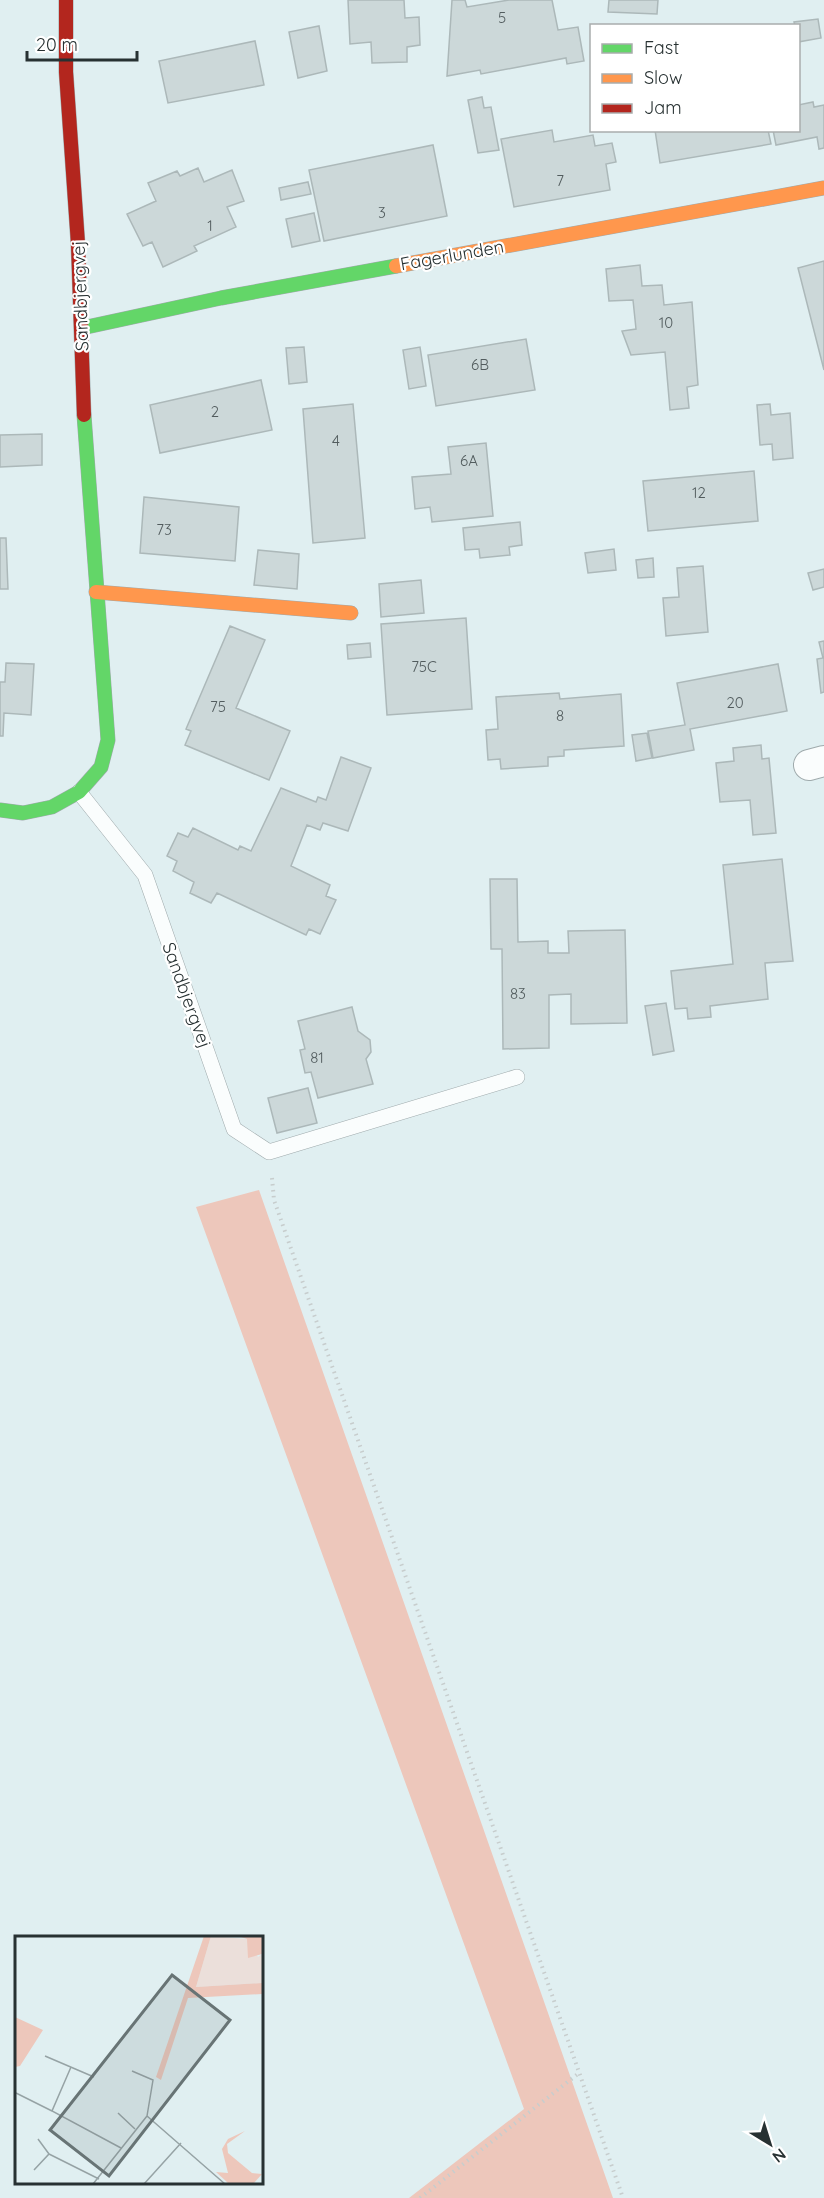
<svg xmlns="http://www.w3.org/2000/svg" width="824" height="2198" font-family="Quicksand,sans-serif">
	<style>
		.forest { fill: #edc7bb }
		.building { fill: #ccd8d9; stroke: #acb8b9; stroke-width: 1.5 }
		.lines { fill: none; stroke-linecap: round; stroke-linejoin: round }
		.lane-casing { stroke: #9faaac; stroke-width: 16 }
		.street-casing { stroke: #9faaac; stroke-width: 32 }
		.fast-casing { stroke: #9faaac; stroke-width: 15 }
		.slow-casing { stroke: #9faaac; stroke-width: 15 }
		.jam-casing { stroke: #9faaac; stroke-width: 15 }
		.path { stroke: #c7cdcd; stroke-width: 4; stroke-dasharray: 1.5 4.5; stroke-linecap: butt }
		.lane { stroke: #fafdfd; stroke-width: 15 }
		.street { stroke: #fafdfd; stroke-width: 30 }
		.fast { stroke: #63d668; stroke-width: 14 }
		.slow { stroke: #ff974d; stroke-width: 14 }
		.jam { stroke: #b3261e; stroke-width: 14 }
		.labels { text-anchor: middle; dominant-baseline: central; stroke-width: 4.5; stroke-linejoin: round; paint-order: stroke }
		.number-label { font-size: 15px; fill: #525c5e }
		.street-label { font-size: 18px; fill: #273132; stroke: #fff }
		.inset-road { fill: none; stroke: #96a3a5; stroke-width: 1.5 }
		.view { fill: #687475; fill-opacity: 0.15; stroke: #687475; stroke-width: 3 }
		.inset-edge { fill: none; stroke: #273132; stroke-width: 3 }
	</style>
	<rect width="100%" height="100%" fill="#e0eff1"/>
	<path class="forest" d="M259,1190L613,2198H409L524,2109L196,1207Z"/>
	<path class="building" d="M348,0H404L405,18L419,17L420,45L407,47V62L372,63L371,42L350,44Z
		M452,0H465L467,7L509,0H552L558,30L578,27L584,61L567,64L566,58L481,74L480,70L447,76Z
		M609,0H658L657,14L608,12Z
		M818,19L821,38L798,42V26H795L794,22Z
		M319,26L327,71L298,78L289,32Z
		M255,41L264,85L168,103L159,61Z
		M482,97L484,108L491,107L499,150L478,153L468,100Z
		M813,102L814,107L824,105V148L819,149L817,137L776,145L773,130H798V105Z
		M552,130L554,142L593,135L595,146L612,143L616,162L606,164L610,190L514,207L501,139Z
		M655,130H768L771,144L660,163Z
		M433,145L447,216L324,241L309,170Z
		M198,168L204,182L232,170L244,201L227,207L236,227L194,246L197,251L163,267L152,242L143,246L127,214L156,201L148,183L177,171L180,176Z
		M308,182L311,194L281,200L279,188Z
		M314,213L320,241L292,247L286,219Z
		M824,261V370L798,268Z
		M640,265L642,286L662,285L664,305L692,302L698,385L687,387L689,408L670,410L665,352L631,355L622,331L636,329L633,300L609,301L606,269Z
		M526,339L535,390L436,406L428,355Z
		M304,347L307,382L289,384L286,348Z
		M420,347L426,386L409,389L403,350Z
		M261,380L272,430L160,453L150,405Z
		M353,404L365,538L313,543L303,409Z
		M770,404L771,415L790,413L793,458L773,460L772,444L760,445L757,405Z
		M42,434V465L0,467V435Z
		M486,443L493,516L432,522L430,507L415,509L412,477L451,474L448,447Z
		M754,471L758,521L648,531L643,481Z
		M144,497L239,507L235,561L140,553Z
		M520,522L522,545L509,547L510,555L480,558L479,549L465,550L463,528Z
		M0,538H6L8,589H0Z
		M614,549L616,570L588,573L585,553Z
		M258,550L299,554L297,589L254,585Z
		M653,558L654,577L638,578L636,560Z
		M703,566L708,632L666,636L663,598L679,597L677,568Z
		M824,569V587L813,590L808,573Z
		M421,580L424,613L381,617L379,584Z
		M466,618L472,709L387,715L381,624Z
		M230,626L265,640L236,708L290,731L269,780L185,745L191,731L186,729Z
		M824,641V692L821,693L817,659L823,658L819,642Z
		M370,643L371,657L348,659L347,645Z
		M6,663L34,664L31,715L4,713L3,736H0V682H5Z
		M778,664L787,711L690,729L694,750L653,758L648,731L685,725L677,683Z
		M559,693L560,699L621,694L624,746L564,750V756L548,757V766L501,769L500,759L488,760L486,730L498,729L496,697Z
		M647,733L652,758L636,761L632,735Z
		M761,745L762,759L769,758L776,833L753,835L750,800L720,802L716,763L734,761L733,748Z
		M341,757L371,768L348,831L323,823L320,830L307,825L291,866L330,885L326,896L336,900L320,934L309,929L306,935L217,893L211,903L190,893L194,882L173,871L177,861L167,856L178,833L188,837L193,828L238,850L240,846L251,851L281,788L316,802L318,797L326,800Z
		M782,859L793,961L765,963L768,999L710,1006L711,1017L688,1019L687,1008L675,1009L671,971L733,964L723,865Z
		M490,879H517L518,942L548,941V953H569L568,931L625,930L627,1023L571,1024V994L549,995V1048L503,1049L502,949H491Z
		M666,1003L674,1051L653,1055L645,1006Z
		M352,1007L358,1031L370,1040L371,1052L366,1059L373,1084L318,1098L311,1072L305,1073L300,1050L305,1049L298,1021Z
		M308,1088L317,1123L277,1133L268,1098Z"/>
	<g class="lines">
		<g class="lane-casing">
			<path id="lane" d="M79,792L145,875L234,1129L269,1152L517,1077"/>
		</g>
		<g class="street-casing">
			<path id="street" d="M809,765L824,761"/>
		</g>
		<g class="fast-casing">
			<path id="fast" d="M82,328L221,298L396,266
				M0,810L23,813L52,807L79,792L101,767L108,740L84,415"/>
		</g>
		<g class="slow-casing">
			<path id="slow" d="M396,266L824,188
				M96,592L351,613"/>
		</g>
		<g class="jam-casing">
			<path id="jam" d="M66,0V72L78,244L84,415"/>
		</g>
		<path class="path" d="M272,1178L274,1200L623,2198
			M420,2198L579,2073"/>
		<use href="#lane" class="lane"/>
		<use href="#street" class="street"/>
		<use href="#fast" class="fast"/>
		<use href="#slow" class="slow"/>
		<use href="#jam" class="jam"/>
	</g>
	<g class="labels">
		<g class="number-label">
			<text x="502" y="17">5</text>
			<text x="560" y="180">7</text>
			<text x="382" y="212">3</text>
			<text x="210" y="225">1</text>
			<text x="666" y="322">10</text>
			<text x="480" y="364">6B</text>
			<text x="215" y="411">2</text>
			<text x="336" y="440">4</text>
			<text x="469" y="460">6A</text>
			<text x="699" y="492">12</text>
			<text x="164" y="529">73</text>
			<text x="424" y="666">75C</text>
			<text x="735" y="702">20</text>
			<text x="218" y="706">75</text>
			<text x="560" y="715">8</text>
			<text x="518" y="993">83</text>
			<text x="317" y="1057">81</text>
		</g>
		<g class="street-label">
			<text transform="translate(452 255) rotate(-10)">Fagerlunden</text>
			<text transform="translate(80 296) rotate(-92)">Sandbjergvej</text>
			<text transform="translate(187 995) rotate(70)">Sandbjergvej</text>
		</g>
	</g>
	<g transform="translate(15 1936)">
		<rect width="248" height="248" fill="#e0eff1"/>
		<path d="M196,0L232,3L243,21L247,18V47L181,51Z" fill="#ebdfda"/>
		<path d="M189,0H196L181,51L247,47V58L173,62L146,144L141,141ZM223,0H247V18L233,22L232,3ZM0,81L28,94L5,130L0,131ZM230,195L212,208L213,217L237,237L247,238L239,247H213L201,236L213,237L207,213L213,203Z" fill="#edc7bb"/>
		<path class="inset-road" d="M30,120L79,141M56,131L37,175L106,212M117,135L138,144L132,180M1,157L37,175M103,177L120,193M132,180L210,248M23,203L34,218M19,234L34,218L84,243M78,248L132,180M129,248L166,207"/>
		<path class="view" d="M157,39L215,84L94,240L35,194Z"/>
		<rect width="248" height="248" class="inset-edge"/>
	</g>
	<rect x="590" y="24" width="210" height="108" fill="#ffffff" stroke="#a9adad" stroke-width="1.5"/>
	<rect x="602" y="44" width="30" height="9" fill="#63d668" stroke="#a9adad" stroke-width="1.5"/>
	<text x="644" y="54" font-size="18" fill="#273132">Fast</text>
	<rect x="602" y="74" width="30" height="9" fill="#ff974d" stroke="#a9adad" stroke-width="1.5"/>
	<text x="644" y="84" font-size="18" fill="#273132">Slow</text>
	<rect x="602" y="104" width="30" height="9" fill="#b3261e" stroke="#a9adad" stroke-width="1.5"/>
	<text x="644" y="114" font-size="18" fill="#273132">Jam</text>
	<g transform="translate(770 2144) rotate(142)" stroke="#ffffff" stroke-width="4.5" paint-order="stroke">
	<path d="M0-4.5L10 22L0 15L-10 22Z" fill="#273132"/>
	<text y="-9" font-size="16" font-weight="bold" text-anchor="middle" fill="#273132">N</text>
	</g>
	<path d="M27 51v9h110v-9" fill="none" stroke="#273132" stroke-width="3"/>
	<text x="36" y="51" font-size="18" fill="#273132" stroke="#ffffff" stroke-width="4.5" paint-order="stroke">20 m</text>
</svg>
